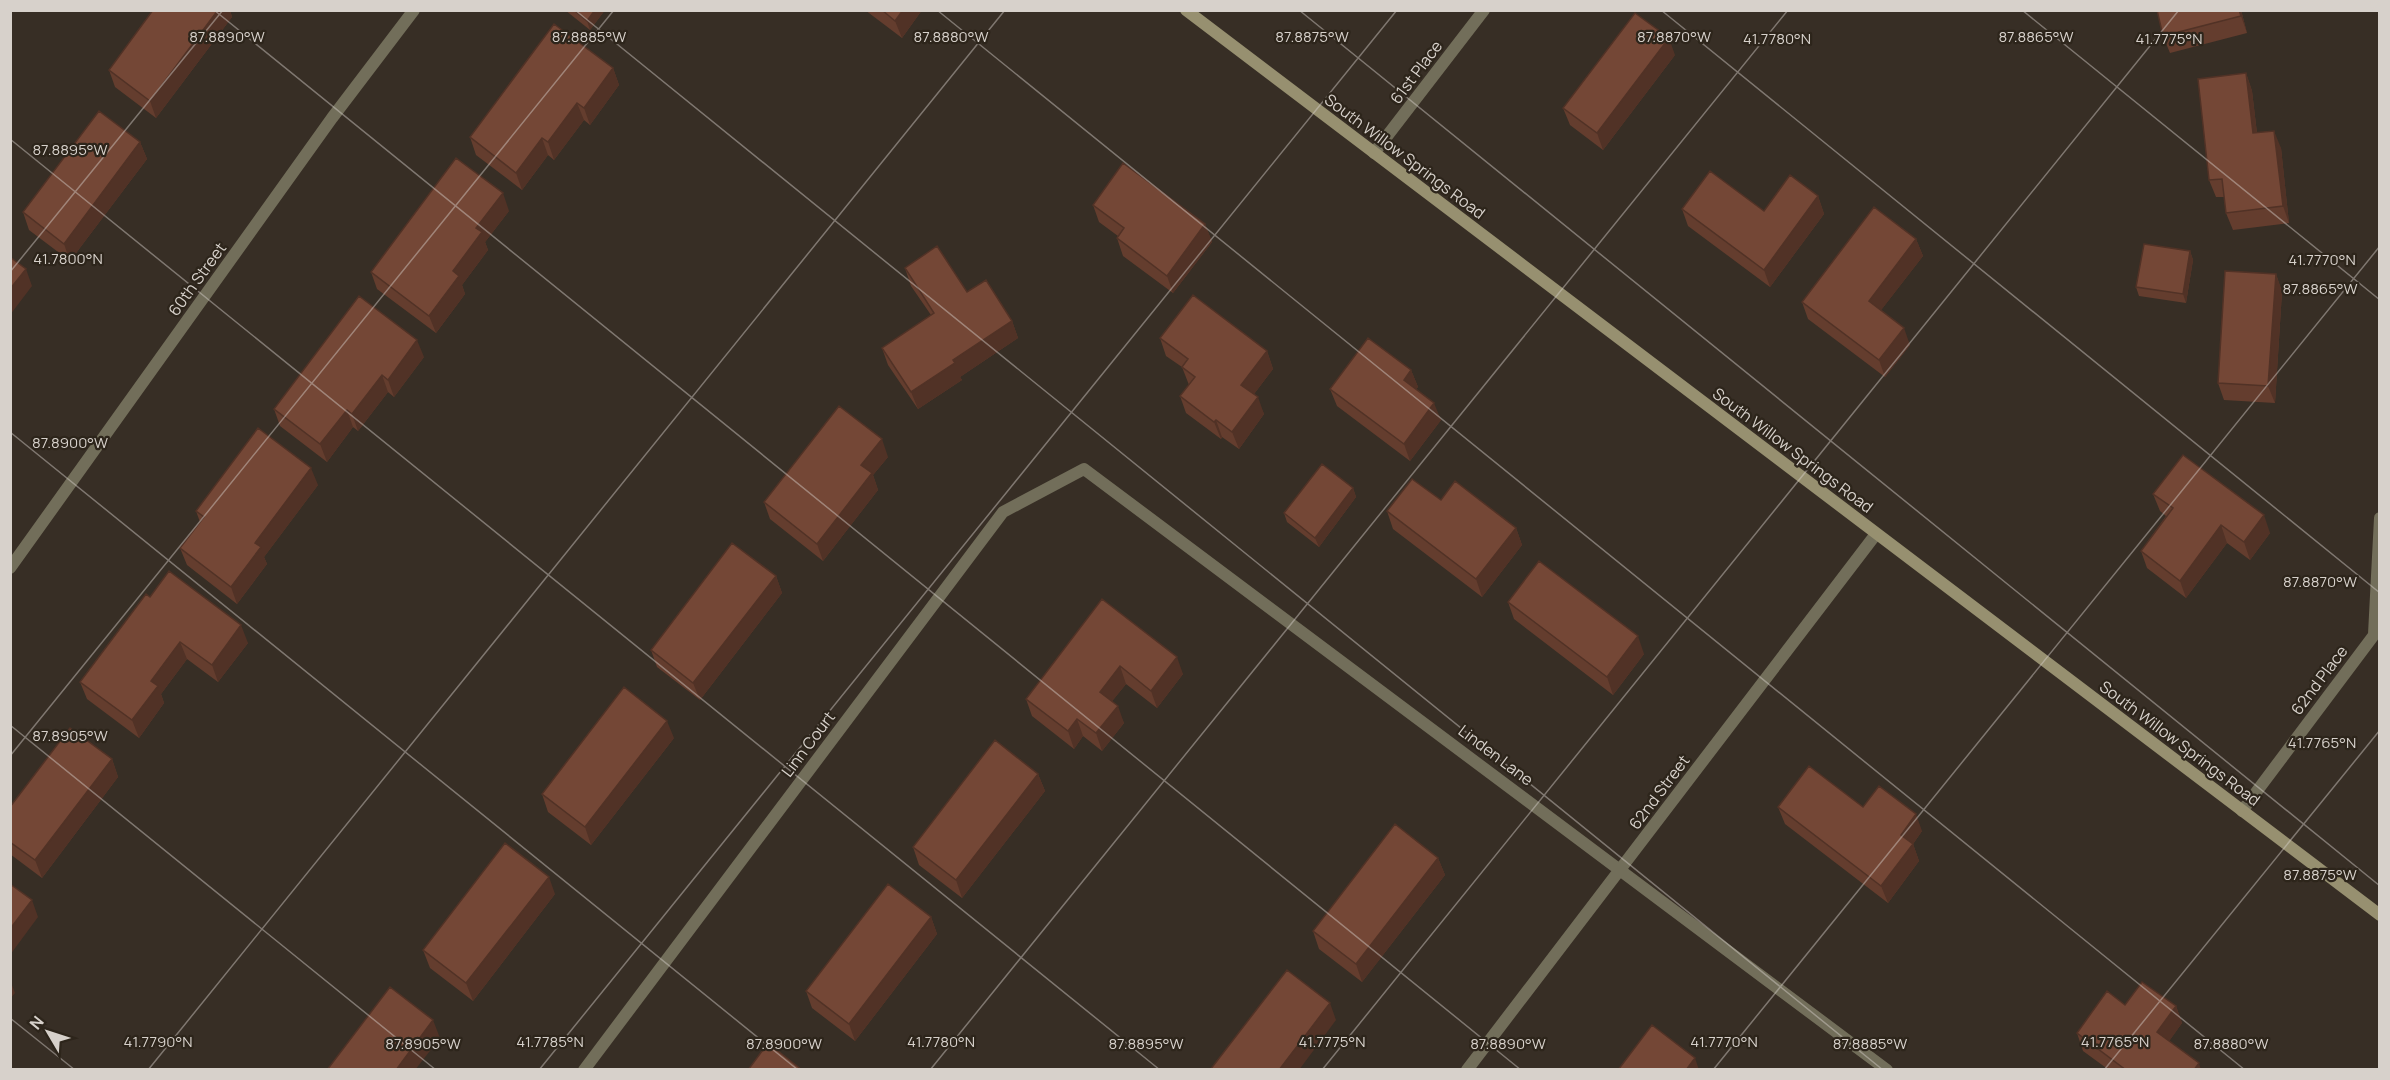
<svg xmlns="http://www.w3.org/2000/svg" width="2390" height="1080" font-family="Manrope,sans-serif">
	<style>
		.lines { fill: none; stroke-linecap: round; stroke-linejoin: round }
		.street { stroke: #726e5a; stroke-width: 12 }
		.secondary { stroke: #979070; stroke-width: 12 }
		.wall { fill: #643d2e }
		.shaded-wall { fill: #513226 }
		.building { fill: #744736; stroke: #513226; stroke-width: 1.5 }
		.ticks { fill: none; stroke: #d7d1cb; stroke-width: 1.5; stroke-opacity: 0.45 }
		.labels { text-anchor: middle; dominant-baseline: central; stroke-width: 4.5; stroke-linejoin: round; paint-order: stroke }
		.street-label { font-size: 16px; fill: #d7d1cb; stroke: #2d251b }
		.ticks-label { font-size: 15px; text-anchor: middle; fill: #d7d1cb; stroke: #2d251b; stroke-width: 4.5; stroke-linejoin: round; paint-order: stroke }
	</style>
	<rect width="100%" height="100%" fill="#372e25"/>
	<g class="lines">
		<path class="street" d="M1374,153L1484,10
			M10,568L332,118L414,10
			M2374,634L2380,518
			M2242,811L2380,627
			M584,1070L1003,512L1084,469L1887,1070
			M1467,1070L1876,534"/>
		<path class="secondary" d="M1186,10L2380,915"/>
	</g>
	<path class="wall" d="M153,10H230L232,17L156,118L115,87L109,70Z
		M565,10H605L590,30Z
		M865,10H922L902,38Z
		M2241,10L2247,33L2170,53L2163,36Z
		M1675,55L1603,150L1570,125L1563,108Z
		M613,68L619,85L590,125L584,120L554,160L548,155L522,190L476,155L470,137Z
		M2246,73L2252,91L2257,133L2281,148L2289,223L2233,230L2226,213L2224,197H2216L2209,180Z
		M140,142L147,159L70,261L29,230L23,212Z
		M1818,196L1824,214L1770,287L1688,226L1682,209L1764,211Z
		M1093,205L1205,224L1212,242L1173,293L1123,256L1117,238L1118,236L1099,222Z
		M509,211L485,242L488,250L462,285L465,294L436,333L377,289L371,272Z
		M1916,239L1923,256L1881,310L1910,345L1885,377L1808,319L1802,302Z
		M2190,251L2193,260L2186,303L2139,296L2136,287Z
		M905,268L967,292L1012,321L1018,338L960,377L962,380L918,409L888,365L882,348L931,315L911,286Z
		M2276,274L2282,292L2275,403L2224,400L2218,383Z
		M1160,338L1267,351L1273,369L1254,394L1264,414L1239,449L1222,437L1221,439L1186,413L1180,396L1189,385L1182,367L1166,356Z
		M424,357L394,397L388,392L358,431L353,427L327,462L280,426L274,409Z
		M1411,370L1418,387L1416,389L1441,420L1410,461L1337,406L1330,389Z
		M888,457L873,475L878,490L823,561L770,519L764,502Z
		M318,485L264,557L267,564L237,604L187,565L180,548L200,522L196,511Z
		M1353,488L1356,497L1319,547L1287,522L1284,513Z
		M2153,494L2270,533L2250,560L2227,543L2186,598L2147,568L2141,551L2166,516L2160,511Z
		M1387,511L1516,528L1522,545L1482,597L1393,529Z
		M776,576L782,593L700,700L657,667L651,650Z
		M150,597L248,643L218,682L187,659L161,694L164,703L139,738L87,699L80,682Z
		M1102,599L1183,674L1157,708L1126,684L1112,701L1124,723L1102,751L1083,736L1074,749L1032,716L1026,699Z
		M1508,602L1644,654L1613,695L1514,619Z
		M674,738L591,845L548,812L542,794Z
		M112,759L118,777L42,878L10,854V807Z
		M1038,774L1045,791L962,898L919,865L913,847Z
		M1778,807H1863L1922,831L1913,844L1919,861L1888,903L1785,824Z
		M1438,858L1445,875L1362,982L1319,949L1313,931Z
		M555,894L473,1001L430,968L423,950Z
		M931,917L937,934L855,1041L812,1008L806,991Z
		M2125,1005L2176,1006L2182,1023L2169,1041L2201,1070H2109L2083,1051L2077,1033Z"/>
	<path class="shaded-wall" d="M218,10H230L232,17L156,118L150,101Z
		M595,10H605L590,30L587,21Z
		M903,10H922L902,38L895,21Z
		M2239,10H2241L2247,33L2241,16Z
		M1669,38L1675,55L1603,150L1597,133Z
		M613,68L619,85L590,125L584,108Z
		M2246,73L2252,91L2259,151L2253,133Z
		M577,103L584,120L554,160L548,142Z
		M2274,131L2281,148L2289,223L2283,206Z
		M542,138L548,155L522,190L516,173Z
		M140,142L147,159L70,261L64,244Z
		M503,193L509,211L485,242L488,250L462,285L465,294L436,333L429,316L476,228Z
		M1818,196L1824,214L1770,287L1764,270Z
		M1205,224L1212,242L1173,293L1167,276Z
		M1916,239L1923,256L1875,318L1869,301Z
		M2190,251L2193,260L2186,303L2183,294Z
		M26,269L32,286L10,315V289Z
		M2276,274L2282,292L2275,403L2268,386Z
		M1012,321L1018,338L960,377L962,380L918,409L911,392L953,360Z
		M1904,328L1910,345L1885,377L1879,360Z
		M417,340L424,357L394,397L388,380Z
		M1267,351L1273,369L1248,402L1241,385Z
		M1411,370L1418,387L1410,397L1404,380Z
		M382,375L388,392L358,431L352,414Z
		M1258,397L1264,414L1239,449L1232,432Z
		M1434,403L1441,420L1410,461L1404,444Z
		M347,410L353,427L327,462L320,444Z
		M1216,420L1222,437L1221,439L1214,422Z
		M882,439L888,457L873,475L878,490L823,561L817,544L861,465Z
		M311,468L318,485L264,557L267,564L237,604L231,587L255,543Z
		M1353,488L1356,497L1319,547L1315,538Z
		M2264,515L2270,533L2250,560L2244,542Z
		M2221,525L2227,543L2186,598L2180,581Z
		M1516,528L1522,545L1482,597L1476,579Z
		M776,576L782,593L700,700L693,683Z
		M241,625L248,643L218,682L212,665Z
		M1638,636L1644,654L1613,695L1607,677Z
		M180,642L187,659L161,694L164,703L139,738L132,720L151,681Z
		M1177,657L1183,674L1157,708L1151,691Z
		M1120,666L1126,684L1106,709L1100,692Z
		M1118,706L1124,723L1102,751L1096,733Z
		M1077,719L1083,736L1074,749L1068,731Z
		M667,721L674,738L591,845L585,827Z
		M112,759L118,777L42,878L35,860Z
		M1038,774L1045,791L962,898L956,880Z
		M1916,814L1922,831L1913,844L1919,861L1888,903L1881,886L1901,835Z
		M1438,858L1445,875L1362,982L1356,964Z
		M549,877L555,894L473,1001L466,983Z
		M32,900L38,917L10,955V929Z
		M931,917L937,934L855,1041L849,1024Z
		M10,980L15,993L10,999Z
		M1330,1003L1336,1020L1299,1070H1279Z
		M2176,1006L2182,1023L2163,1050L2157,1032Z
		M433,1020L440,1038L415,1070H396Z
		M1695,1058L1699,1070H1686Z
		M2199,1063L2201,1070H2194Z"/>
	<path class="building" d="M153,10H218L150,101L109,70Z
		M574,10H595L587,21Z
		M882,10H903L895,21Z
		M2157,10H2239L2241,16L2163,36Z
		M1635,13L1669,38L1597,133L1563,108Z
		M554,24L613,68L584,108L577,103L548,142L542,138L516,173L470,137Z
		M2246,73L2253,133L2274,131L2283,206L2226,213L2222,179L2209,180L2198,79Z
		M99,111L140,142L64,244L23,212Z
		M456,158L503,193L476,228L482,232L453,271L459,276L429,316L371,272Z
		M1123,163L1205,224L1167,276L1117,238L1124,228L1093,205Z
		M1710,171L1764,211L1790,175L1818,196L1764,270L1682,209Z
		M1874,207L1916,239L1869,301L1904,328L1879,360L1802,302Z
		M2144,244L2190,251L2183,294L2136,287Z
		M937,246L967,292L986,280L1012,321L953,360L955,363L911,392L882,348L934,313L905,268Z
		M10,257L26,269L10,289Z
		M2225,271L2276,274L2268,386L2218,383Z
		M1193,295L1267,351L1241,385L1258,397L1232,432L1216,420L1214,422L1180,396L1195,377L1182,367L1188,359L1160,338Z
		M359,296L417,340L388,380L382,375L352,414L347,410L320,444L274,409Z
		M1368,338L1411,370L1404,380L1434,403L1404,444L1330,389Z
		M839,406L882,439L861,465L872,473L817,544L764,502Z
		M258,428L311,468L255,543L261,547L231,587L180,548L204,517L196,511Z
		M2183,455L2264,515L2244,542L2221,525L2180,581L2141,551L2173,508L2153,494Z
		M1322,464L1353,488L1315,538L1284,513Z
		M1412,479L1441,500L1455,481L1516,528L1476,579L1387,511Z
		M732,543L776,576L693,683L651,650Z
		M1539,561L1638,636L1607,677L1508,602Z
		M169,571L241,625L212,665L180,642L151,681L158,686L132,720L80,682L146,594L150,597Z
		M1102,599L1177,657L1151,691L1120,666L1100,692L1118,706L1096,733L1077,719L1068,731L1026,699Z
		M624,687L667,721L585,827L542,794Z
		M70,728L112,759L35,860L10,842V807Z
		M995,740L1038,774L956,880L913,847Z
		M1809,766L1863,807L1879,786L1916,814L1901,835L1913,844L1881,886L1778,807Z
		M1395,824L1438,858L1356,964L1313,931Z
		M505,843L549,877L466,983L423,950Z
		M10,884L32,900L10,929Z
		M888,884L931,917L849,1024L806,991Z
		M1287,970L1330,1003L1279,1070H1210Z
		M2142,982L2176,1006L2157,1032L2199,1063L2194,1070H2126L2077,1033L2107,991L2125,1005Z
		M390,987L433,1020L396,1070H327Z
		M1652,1025L1695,1058L1686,1070H1618Z
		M768,1043L802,1070H748Z"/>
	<path class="ticks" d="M214,10L1521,1070M575,10L1883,1070M937,10L2245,1070M1299,10L2380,886M1661,10L2380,593M2022,10L2380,300M10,139L1160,1070M10,272L223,10M10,432L798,1070M10,725L436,1070M10,756L614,10M10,1018L75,1070M148,1070L1005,10M539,1070L1397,10M930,1070L1788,10M1322,1070L2179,10M1713,1070L2380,246M2104,1070L2380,730"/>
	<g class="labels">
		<g class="street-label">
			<text transform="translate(1416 72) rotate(-53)">61st Place</text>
			<text transform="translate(1405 156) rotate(37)">South Willow Springs Road</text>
			<text transform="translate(197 279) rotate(-54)">60th Street</text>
			<text transform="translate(1793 450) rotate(37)">South Willow Springs Road</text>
			<text transform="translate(2319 680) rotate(-53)">62nd Place</text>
			<text transform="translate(2180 743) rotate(37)">South Willow Springs Road</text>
			<text transform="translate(808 744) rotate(-53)">Linn Court</text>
			<text transform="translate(1496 755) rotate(37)">Linden Lane</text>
			<text transform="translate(1659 792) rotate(-53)">62nd Street</text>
		</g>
	</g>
	<g class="ticks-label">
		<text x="951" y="42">87.8880°W</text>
		<text x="227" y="42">87.8890°W</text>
		<text x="589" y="42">87.8885°W</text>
		<text x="1312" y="42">87.8875°W</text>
		<text x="1674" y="42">87.8870°W</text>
		<text x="2036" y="42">87.8865°W</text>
		<text x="1777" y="44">41.7780°N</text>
		<text x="2169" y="44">41.7775°N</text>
		<text x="70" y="155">87.8895°W</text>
		<text x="68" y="264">41.7800°N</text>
		<text x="2322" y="265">41.7770°N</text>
		<text x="2320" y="294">87.8865°W</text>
		<text x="70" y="448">87.8900°W</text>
		<text x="2320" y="587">87.8870°W</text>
		<text x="70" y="741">87.8905°W</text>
		<text x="2322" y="748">41.7765°N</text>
		<text x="2320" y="880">87.8875°W</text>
		<text x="158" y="1047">41.7790°N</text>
		<text x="550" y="1047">41.7785°N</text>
		<text x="941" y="1047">41.7780°N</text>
		<text x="1332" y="1047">41.7775°N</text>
		<text x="1724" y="1047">41.7770°N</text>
		<text x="2115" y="1047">41.7765°N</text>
		<text x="423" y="1049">87.8905°W</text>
		<text x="784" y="1049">87.8900°W</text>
		<text x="1146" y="1049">87.8895°W</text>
		<text x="1508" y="1049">87.8890°W</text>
		<text x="1870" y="1049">87.8885°W</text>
		<text x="2231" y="1049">87.8880°W</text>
	</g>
	<rect width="2390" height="1080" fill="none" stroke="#d7d1cb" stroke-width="24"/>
	<g transform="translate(48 1032) rotate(309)" stroke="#2d251b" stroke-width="4.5" paint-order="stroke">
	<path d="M0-4.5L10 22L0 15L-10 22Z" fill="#d7d1cb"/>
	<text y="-9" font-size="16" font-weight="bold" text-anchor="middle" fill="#d7d1cb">N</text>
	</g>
</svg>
